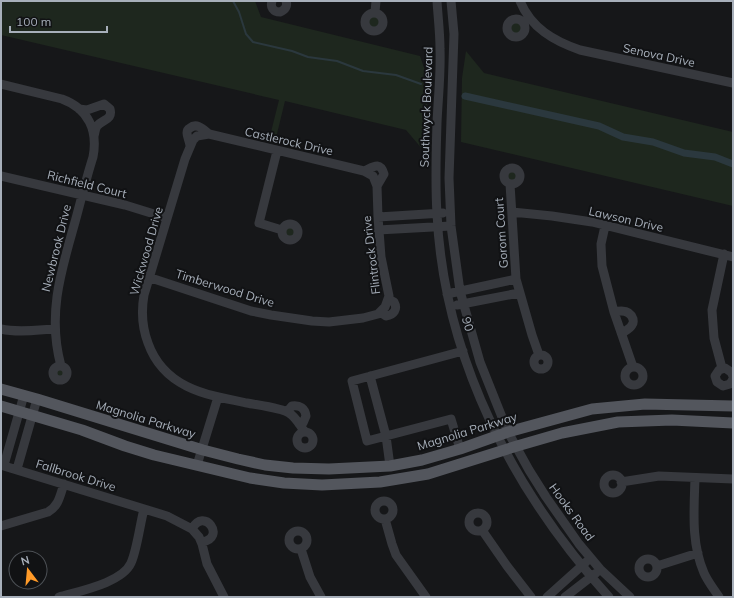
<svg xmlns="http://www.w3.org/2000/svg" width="734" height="598" font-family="Mulish,sans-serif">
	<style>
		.green { fill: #1e271e }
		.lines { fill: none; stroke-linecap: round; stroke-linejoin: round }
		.stream { stroke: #2b383e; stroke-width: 2 }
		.canal { stroke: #2b383e; stroke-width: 7 }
		.minor { stroke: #37393e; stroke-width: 9 }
		.major { stroke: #53565d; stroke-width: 11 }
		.labels { text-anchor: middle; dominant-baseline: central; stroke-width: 4; stroke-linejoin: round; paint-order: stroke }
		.street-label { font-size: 12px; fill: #a7afba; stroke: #111214 }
	</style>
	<rect width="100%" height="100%" fill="#161719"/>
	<path class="green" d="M1,1H255L261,17L420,56L429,82L423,150L406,130L285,101L275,142L269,140L279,100L1,35Z
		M366 22a8 8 0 1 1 16 0a8 8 0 1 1-16 0Z
		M508 28a8 8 0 1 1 16 0a8 8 0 1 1-16 0Z
		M466,51L484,73L733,132V206L461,142L462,78Z
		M505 179a8 8 0 1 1 16 0a8 8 0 1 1-16 0Z
		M283 232a8 8 0 1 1 16 0a8 8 0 1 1-16 0Z
		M54 375a8 8 0 1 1 16 0a8 8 0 1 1-16 0Z"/>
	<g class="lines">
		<path class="stream" d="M233,1L239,12L246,34L253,42L292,51L308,57L337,61L363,71L396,75L421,84"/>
		<path class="canal" d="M465,96L599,126L623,137L653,142L684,153L715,157L733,164"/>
		<path class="minor" d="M272,1C270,7 273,12 280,12C285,10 288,6 286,1
			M437,1C438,17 440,33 440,49C441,74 438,99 437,123C436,153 435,183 437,214C444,358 513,491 609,597
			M451,1L454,34L449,178L451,226L460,291L480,362L508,432L529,470L546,497L579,544L600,569L630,597
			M520,1C531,28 554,41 580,50L733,83
			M375,12L376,1
			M365 22a9 9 0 1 1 18 0a9 9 0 1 1-18 0Z
			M507 28a9 9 0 1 1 18 0a9 9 0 1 1-18 0Z
			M1,84L62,99C89,109 98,131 93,157C86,179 81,200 75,222C61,271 47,315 61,366
			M79,109L87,110L104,104L110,109C113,120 103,119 97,126C95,129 95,133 94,136
			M190,146C190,142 187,137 187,133C187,131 188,129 190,128C197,122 204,130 209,134
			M277,151L259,223L282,230
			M504 176a8 8 0 1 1 16 0a8 8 0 1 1-16 0Z
			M364,171C373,167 380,161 384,174L377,186
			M1,176L125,205L167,218
			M510,184L516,279L532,335L539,355
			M512,212L552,216L592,222L733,257
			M378,217L443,213
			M282 232a8 8 0 1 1 16 0a8 8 0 1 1-16 0Z
			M605,226L601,244L602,266L614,312L633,367
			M378,230L451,226
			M151,278L251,311L271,315L312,321L329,322L363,318L378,314L385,307L389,296L381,257L378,217L377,186L373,176L364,171L209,134L197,136L193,140L185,159L144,295C141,312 142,327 148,343C164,388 206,395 247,403C257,405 282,408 289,413C296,417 300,426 305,432
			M447,294L516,279
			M457,305L519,293
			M380,312L386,316C394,315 398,309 394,302L388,299
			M614,312C622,310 630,310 633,319C633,321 634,323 632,325C630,329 625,331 622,333
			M1,329C18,333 37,330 54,329
			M534 362a7 7 0 1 1 14 0a7 7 0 1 1-14 0Z
			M53 373a7 7 0 1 1 14 0a7 7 0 1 1-14 0Z
			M625 376a9 9 0 1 1 18 0a9 9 0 1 1-18 0Z
			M722,368L714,338L712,310L724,254
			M370,376L386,436L390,466
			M733,376L731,372L725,368L719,370L715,376L717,382L723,386L730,384L733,379
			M287,412L292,406C300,405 305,408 306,416L303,423L299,424
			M297 440a8 8 0 1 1 16 0a8 8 0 1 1-16 0Z
			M460,449L451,419L367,441L352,381L463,351
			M1,465L167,516L192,529L199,537L202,544L207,564L224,597
			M4,465L24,395
			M197,465L218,397
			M17,469L37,399
			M604 484a9 9 0 1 1 18 0a9 9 0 1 1-18 0Z
			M695,478C694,511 691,543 704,573C708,582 714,589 719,597
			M621,482L659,476L733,479
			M375 510a9 9 0 1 1 18 0a9 9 0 1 1-18 0Z
			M469 522a9 9 0 1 1 18 0a9 9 0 1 1-18 0Z
			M385,519L392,544L396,555L426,597
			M1,526L48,512C59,506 60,495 64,484
			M192,529C204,506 227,538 202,542
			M482,530L507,566L531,597
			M289 540a9 9 0 1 1 18 0a9 9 0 1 1-18 0Z
			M301,549L310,577L321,597
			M639 568a9 9 0 1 1 18 0a9 9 0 1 1-18 0Z
			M657,566L698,553
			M59,597C79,591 122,583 131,563C137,550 140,524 144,509
			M547,597L586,562
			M565,597L596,573"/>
		<path class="major" d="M1,389L37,399L203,450L238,459L265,465L293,468L329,469L390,466L422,460L460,449L508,432L592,409L645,404L733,406
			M1,406L82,430L125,446L154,455L250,478L284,483L322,485L380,482L428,474L517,446L562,433L618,422L672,420L733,423"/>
	</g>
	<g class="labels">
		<g class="street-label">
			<text transform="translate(659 55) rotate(12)">Senova Drive</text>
			<text transform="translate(426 107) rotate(-88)">Southwyck Boulevard</text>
			<text transform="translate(289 141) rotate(13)">Castlerock Drive</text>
			<text transform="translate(87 184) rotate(14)">Richfield Court</text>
			<text transform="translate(626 219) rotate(13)">Lawson Drive</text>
			<text transform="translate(501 233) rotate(-94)">Gorom Court</text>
			<text transform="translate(56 248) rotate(-76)">Newbrook Drive</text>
			<text transform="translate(146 251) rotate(-74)">Wickwood Drive</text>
			<text transform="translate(371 255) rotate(-97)">Flintrock Drive</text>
			<text transform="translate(225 288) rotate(17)">Timberwood Drive</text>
			<text transform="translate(468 324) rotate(74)">90</text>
			<text transform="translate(146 419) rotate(17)">Magnolia Parkway</text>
			<text transform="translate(467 431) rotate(-17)">Magnolia Parkway</text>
			<text transform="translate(76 475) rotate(17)">Fallbrook Drive</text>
			<text transform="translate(572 512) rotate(54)">Hooks Road</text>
		</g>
	</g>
	<rect width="734" height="598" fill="none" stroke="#a7afba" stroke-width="4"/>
	<g transform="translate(28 570) rotate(344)"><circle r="19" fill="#111214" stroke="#4d5156"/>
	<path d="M0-3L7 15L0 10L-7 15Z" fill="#ff9a28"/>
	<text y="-6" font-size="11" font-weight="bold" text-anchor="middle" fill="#a7afba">N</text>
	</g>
	<path d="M10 26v6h97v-6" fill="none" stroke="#a7afba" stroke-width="2"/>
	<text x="16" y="26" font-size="12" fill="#a7afba" stroke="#111214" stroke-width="3" paint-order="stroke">100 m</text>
</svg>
